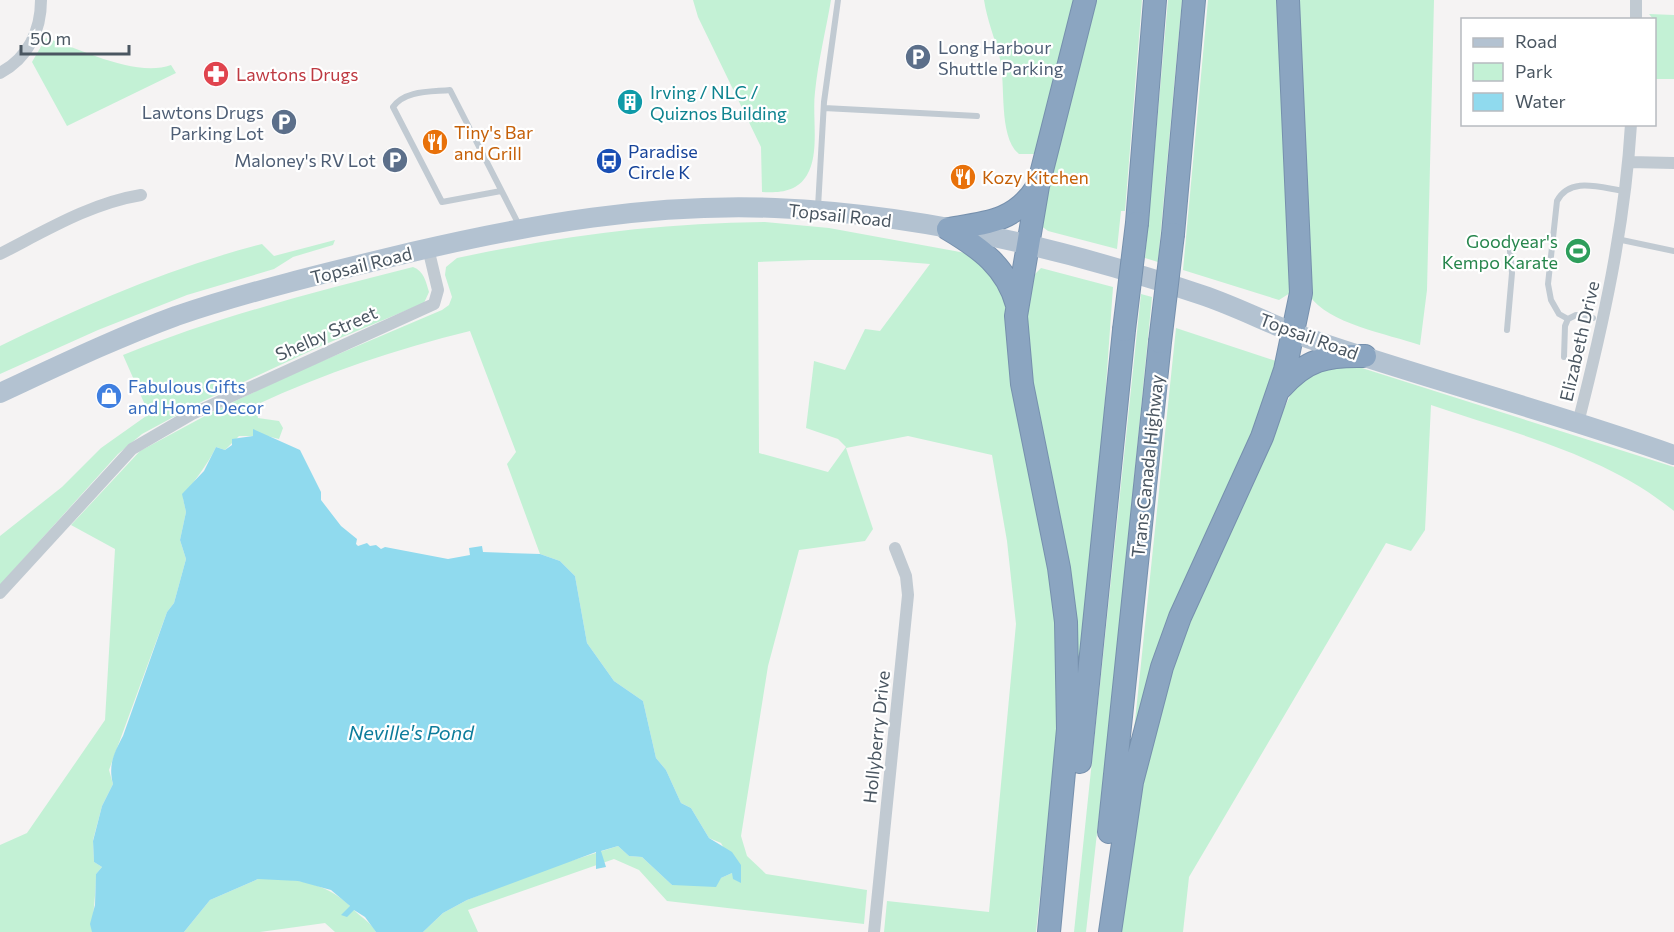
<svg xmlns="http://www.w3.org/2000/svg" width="1674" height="932" font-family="Commissioner,sans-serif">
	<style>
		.green { fill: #c3f1d5; fill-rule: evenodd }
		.water { fill: #90daee }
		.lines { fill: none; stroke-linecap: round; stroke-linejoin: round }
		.motorway-casing { stroke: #7690ad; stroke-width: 24 }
		.service { stroke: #c1cad2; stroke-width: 6 }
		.minor { stroke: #c1cad2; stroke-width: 12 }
		.primary { stroke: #b3c2d1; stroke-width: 20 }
		.motorway { stroke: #8ba5c1; stroke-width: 22 }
		.motorway-bridge-casing { stroke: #7690ad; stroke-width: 24; stroke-linecap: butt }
		.motorway-bridge { stroke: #8ba5c1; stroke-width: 22 }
		.labels { text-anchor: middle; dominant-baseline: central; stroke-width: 4.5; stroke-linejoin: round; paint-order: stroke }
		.service-label { font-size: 18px; fill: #4e5e75; stroke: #fff; text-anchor: end }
		.health-label { font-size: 18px; fill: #be3a42; stroke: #fff; text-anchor: start }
		.culture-label { font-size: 18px; fill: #0d838f; stroke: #fff; text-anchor: start }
		.food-label { font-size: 18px; fill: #c56008; stroke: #fff; text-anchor: start }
		.transit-label { font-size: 18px; fill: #164399; stroke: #fff; text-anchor: start }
		.street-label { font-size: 18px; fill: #4a5661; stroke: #fff }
		.leisure-label { font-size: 18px; fill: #27864d; stroke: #fff; text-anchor: end }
		.shop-label { font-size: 18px; fill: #366cbe; stroke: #fff; text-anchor: start }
		.water-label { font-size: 20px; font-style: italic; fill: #0c7c9b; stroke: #fff }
	</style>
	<rect width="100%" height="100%" fill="#f5f3f3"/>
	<path class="green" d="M693,0H831C826,30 818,61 815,92C812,117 820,153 807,175C797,192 779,193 762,192L761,147L698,17Z
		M984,0H1078L1037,154H1019C998,137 1006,84 1000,59C995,39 987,20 984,0Z
		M1091,0H1142L1125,211H1121L1117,249L1048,231L1040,225Z
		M1168,0H1182L1158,262L1145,258Z
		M1208,0H1283L1290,293L1279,300L1183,270Z
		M1292,0H1434L1427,290L1420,345C1388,334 1328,324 1309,295Z
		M1649,14L1674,15V79H1655L1654,20Z
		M46,38C81,49 136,78 171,65L176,73L67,126L32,62Z
		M765,222L829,228L971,254L1003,286L1052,570L1060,681L1054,768L1036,932H884L887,901L989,912L1016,624L1007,541L992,455L908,436L846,448L873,529L865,541L799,550L768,666L741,836L747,856L766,874L867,890L864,924L667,901L639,870L614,859L468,910L478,932H423L443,913L467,900L548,868L618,846L629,856L642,857L672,885L721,878L732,873L741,879L721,843L709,838L691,808L681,803L666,770L656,758L643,701L614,681L587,643L575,576L560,561L540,554L507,464L516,452L470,331C396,349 325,373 256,405L258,418L279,421L283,428L279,439L259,434L254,430L253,436H239L225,450L216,447C207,466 194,480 183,498L186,512L180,540L186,559L174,603L167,612L109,770L113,784L102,806L93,840L94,862L102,867L96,874C96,894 93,912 92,932H0V845L27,833L105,720L115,549L71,525L140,451L216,410L301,370L442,310L449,305L452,297L445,275L446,267L457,258C562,236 658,223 765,222ZM811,260H880L930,264L880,331L865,329L845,370L814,361L806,428L838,439L846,447L828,472L759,453L758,262Z
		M335,240L333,245L293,257L274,269L187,295L98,330L0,374V346C84,305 172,267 262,244L274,256Z
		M413,267C424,271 426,282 429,292L424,303L321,346L203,401L142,434L118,454L0,585V536L62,487L101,448L149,414L123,355C217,317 314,292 413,267Z
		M1041,268L1113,287L1093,569L1076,719L1023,344L1030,279Z
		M1141,294L1152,297L1116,662L1086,932H1074Z
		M1176,328L1279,362L1130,769Z
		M1343,362L1674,467V511C1606,455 1513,433 1431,405L1425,530L1411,551L1386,543L1189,877L1183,932H1120L1130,843L1166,672L1236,511L1298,379Z
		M258,879C295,878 327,882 353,909C361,918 370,921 376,932H335L325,923L260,932H184L210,900Z"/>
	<path class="water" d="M253,429L300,450L321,492V500L341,526L357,539L356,544L358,546L367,543L370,546L376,545L381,549L385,547L448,559L470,555L469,548L482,546L483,552L540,554L560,561L575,576L587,643L614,681L643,701L656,758L666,770L681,803L691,808L709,838L732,852L741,865V883L733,879L732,873L721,878L716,887L672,885L642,857L629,856L618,846L601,851L606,867L596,869V852L467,900L443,913L423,932H376L365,917L354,910L347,917L341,915L350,906L331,890L298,881L258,879L210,900L184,932H92L90,924L95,905L96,874L102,867L94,862L93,841L102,806L113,784C108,765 114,753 123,736L167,612L174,603L186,559L180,540L186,512L182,494L204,471L216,447L225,450L232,445V439L253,436Z"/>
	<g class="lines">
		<g class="motorway-casing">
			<path id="motorway" d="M1137,223L1155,0
				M948,229C980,248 1007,267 1017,305
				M948,229C985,223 1015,222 1037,187
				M1173,234L1194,0
				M1280,389C1306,359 1327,355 1365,356
				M1080,762L1124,330
				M1109,832L1160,342
				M1049,932L1068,729L1066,622L1059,568L1022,384L1016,316L1038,186L1085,0
				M1110,932L1132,782L1162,667L1180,617L1262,437L1285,370L1301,293L1288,0"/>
		</g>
		<path class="service" d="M824,108L977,116
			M501,191L442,202L393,107C405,90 431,92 450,90L519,225
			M818,207L824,102L838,0
			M1617,239L1674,251
			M1568,319L1559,314L1551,300L1548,284L1557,201C1570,176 1601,188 1625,191
			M1507,330L1512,273L1509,240
			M1564,357L1565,326L1568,319L1576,315L1593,318"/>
		<path class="minor" d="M1636,20V0
			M0,73C28,58 41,31 41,0
			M1629,162L1674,163
			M0,254C45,231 91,203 141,195
			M1578,423C1603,325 1625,226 1631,124
			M0,593L132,449L192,414L434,304L438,290L428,248
			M874,932L908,595L906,576L895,548"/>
		<path class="primary" d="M0,393C58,366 116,338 176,316C253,290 333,271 412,252C532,224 652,203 775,208C920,214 1066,249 1202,295C1241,308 1277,328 1316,341C1434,381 1556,413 1674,455"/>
		<use href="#motorway" class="motorway"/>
		<g class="motorway-bridge-casing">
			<path id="motorway-bridge" d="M1124,330L1137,223
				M1160,342L1173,234"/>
		</g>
		<use href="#motorway-bridge" class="motorway-bridge"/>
	</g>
	<defs>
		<g id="parking-disc" transform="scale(1.35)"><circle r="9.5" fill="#5c6f8a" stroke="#fff"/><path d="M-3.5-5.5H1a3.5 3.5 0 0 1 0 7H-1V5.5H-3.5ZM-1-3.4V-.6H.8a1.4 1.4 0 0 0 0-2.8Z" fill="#fff"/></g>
		<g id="pharmacy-disc" transform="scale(1.35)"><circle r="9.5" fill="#e0444e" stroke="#fff"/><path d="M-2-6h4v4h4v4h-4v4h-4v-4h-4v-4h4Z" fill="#fff"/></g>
		<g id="building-disc" transform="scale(1.35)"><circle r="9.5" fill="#0f9aa8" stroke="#fff"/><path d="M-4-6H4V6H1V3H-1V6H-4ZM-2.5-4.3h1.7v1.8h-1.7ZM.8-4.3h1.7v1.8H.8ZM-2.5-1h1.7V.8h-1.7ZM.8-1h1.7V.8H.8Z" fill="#fff"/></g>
		<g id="restaurant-disc" transform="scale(1.35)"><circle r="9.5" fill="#e8710a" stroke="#fff"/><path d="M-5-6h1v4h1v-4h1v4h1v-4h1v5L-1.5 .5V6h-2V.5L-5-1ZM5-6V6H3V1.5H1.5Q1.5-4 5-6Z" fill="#fff"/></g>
		<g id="bus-disc" transform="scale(1.35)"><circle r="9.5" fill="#1a4fb4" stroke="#fff"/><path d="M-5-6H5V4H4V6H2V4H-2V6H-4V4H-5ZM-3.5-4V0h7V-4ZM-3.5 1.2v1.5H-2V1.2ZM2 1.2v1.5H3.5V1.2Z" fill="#fff"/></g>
		<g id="stadium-disc" transform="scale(1.35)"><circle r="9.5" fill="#2e9e5b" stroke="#fff"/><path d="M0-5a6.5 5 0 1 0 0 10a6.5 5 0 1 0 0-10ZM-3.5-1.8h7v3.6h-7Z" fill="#fff"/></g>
		<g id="shop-disc" transform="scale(1.35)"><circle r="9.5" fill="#3f7fe0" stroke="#fff"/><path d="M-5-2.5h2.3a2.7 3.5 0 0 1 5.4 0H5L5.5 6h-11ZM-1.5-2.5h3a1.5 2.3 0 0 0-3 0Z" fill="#fff"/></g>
	</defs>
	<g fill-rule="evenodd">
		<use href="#parking-disc" x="918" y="57"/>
		<use href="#pharmacy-disc" x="216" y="74"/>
		<use href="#building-disc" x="630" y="102"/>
		<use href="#parking-disc" x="284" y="122"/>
		<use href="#restaurant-disc" x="435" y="142"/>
		<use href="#parking-disc" x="395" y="160"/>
		<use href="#bus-disc" x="609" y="161"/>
		<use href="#restaurant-disc" x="963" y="177"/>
		<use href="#stadium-disc" x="1578" y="251"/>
		<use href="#shop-disc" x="109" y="396"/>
	</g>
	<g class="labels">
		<g class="service-label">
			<text x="938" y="47" text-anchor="start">Long Harbour<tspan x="938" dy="21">Shuttle Parking</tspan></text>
			<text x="264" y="112">Lawtons Drugs<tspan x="264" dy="21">Parking Lot</tspan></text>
			<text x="376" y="160">Maloney's RV Lot</text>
		</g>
		<g class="health-label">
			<text x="236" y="74">Lawtons Drugs</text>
		</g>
		<g class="culture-label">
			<text x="650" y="92">Irving / NLC /<tspan x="650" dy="21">Quiznos Building</tspan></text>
		</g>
		<g class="food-label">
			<text x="454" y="132">Tiny's Bar<tspan x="454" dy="21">and Grill</tspan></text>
			<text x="982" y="177">Kozy Kitchen</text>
		</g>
		<g class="transit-label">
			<text x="628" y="151">Paradise<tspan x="628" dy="21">Circle K</tspan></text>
		</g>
		<g class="street-label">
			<text transform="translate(840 215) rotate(6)">Topsail Road</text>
			<text transform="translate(361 265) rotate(-14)">Topsail Road</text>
			<text transform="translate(326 333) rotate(-24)">Shelby Street</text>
			<text transform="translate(1309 336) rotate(20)">Topsail Road</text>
			<text transform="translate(1579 341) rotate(-77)">Elizabeth Drive</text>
			<text transform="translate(1147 466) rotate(-84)">Trans Canada Highway</text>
			<text transform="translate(876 737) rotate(-84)">Hollyberry Drive</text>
		</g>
		<g class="leisure-label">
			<text x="1558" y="241">Goodyear's<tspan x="1558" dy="21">Kempo Karate</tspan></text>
		</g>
		<g class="shop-label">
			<text x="128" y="386">Fabulous Gifts<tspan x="128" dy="21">and Home Decor</tspan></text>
		</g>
		<g class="water-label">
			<text x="411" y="732">Neville's Pond</text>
		</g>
	</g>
	<rect x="1461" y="18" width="195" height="108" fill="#ffffff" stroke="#b7bbc0" stroke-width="1.5"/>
	<rect x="1473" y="38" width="30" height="9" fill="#b3c2d1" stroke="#b7bbc0" stroke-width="1.5"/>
	<text x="1515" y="48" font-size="18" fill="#4a5661">Road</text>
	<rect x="1473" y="63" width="30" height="18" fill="#c3f1d5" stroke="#b7bbc0" stroke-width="1.5"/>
	<text x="1515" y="78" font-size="18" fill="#4a5661">Park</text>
	<rect x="1473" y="93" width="30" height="18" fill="#90daee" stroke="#b7bbc0" stroke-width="1.5"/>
	<text x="1515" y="108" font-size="18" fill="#4a5661">Water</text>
	<path d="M21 45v9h108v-9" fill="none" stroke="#4a5661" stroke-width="3"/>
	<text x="30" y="45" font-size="18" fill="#4a5661" stroke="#ffffff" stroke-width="4.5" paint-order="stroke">50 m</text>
</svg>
